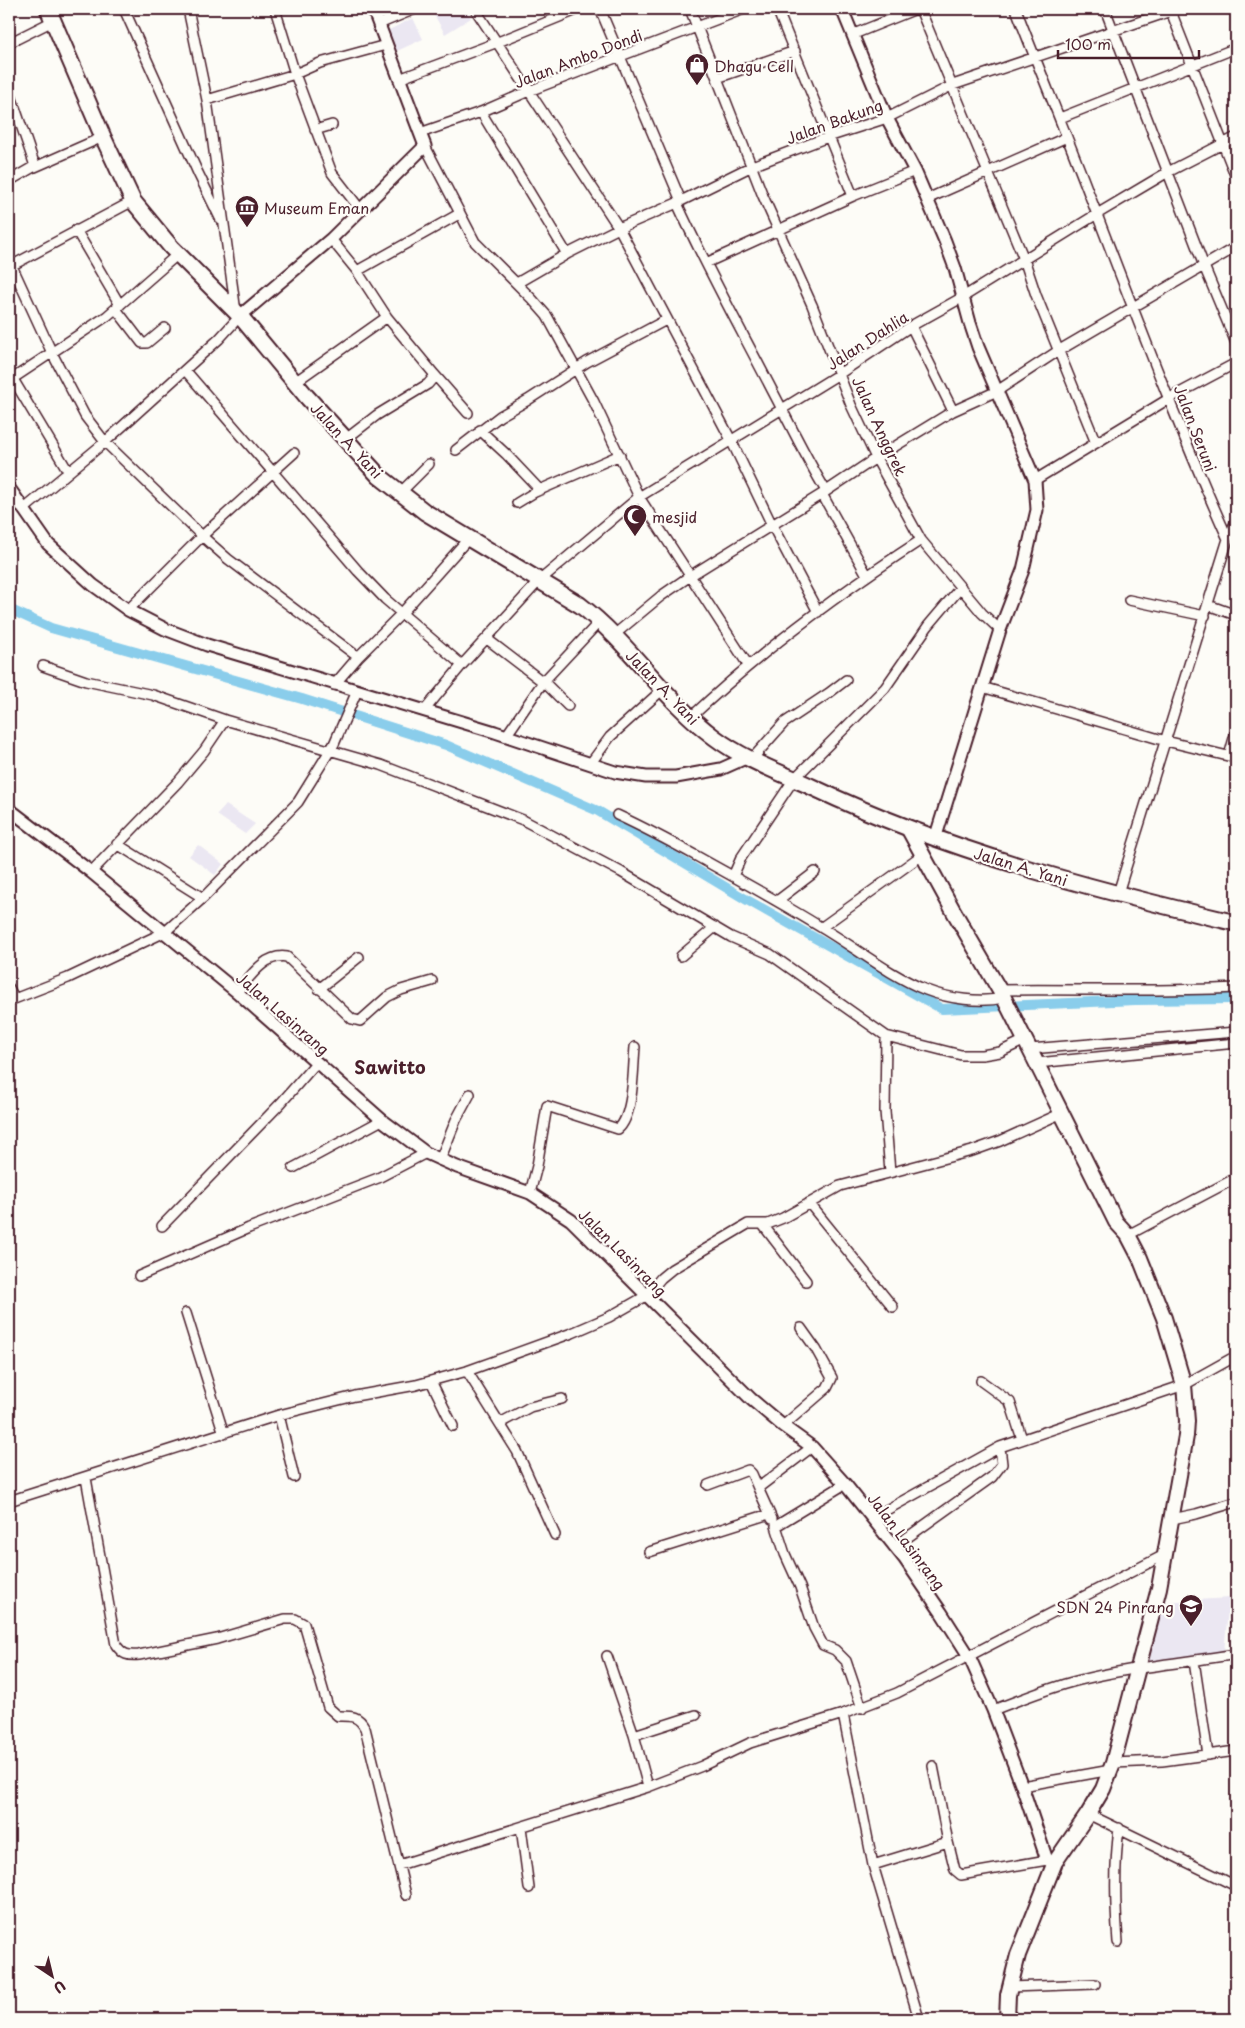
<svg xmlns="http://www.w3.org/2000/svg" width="1245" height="2028" font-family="'Playpen Sans',sans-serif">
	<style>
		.built { fill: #ebe7f2 }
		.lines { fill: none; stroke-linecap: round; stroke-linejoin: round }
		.canal { stroke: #8acdeb; stroke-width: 10 }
		.minor-casing { stroke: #4a1f2b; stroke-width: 12 }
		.tertiary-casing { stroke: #4a1f2b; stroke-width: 15 }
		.primary-casing { stroke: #4a1f2b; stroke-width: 18 }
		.trunk-casing { stroke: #4a1f2b; stroke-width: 19 }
		.minor { stroke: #fdfcf7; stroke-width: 9 }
		.tertiary { stroke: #fdfcf7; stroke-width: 11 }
		.primary { stroke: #fdfcf7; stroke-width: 14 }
		.trunk { stroke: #fdfcf7; stroke-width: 15 }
		.labels { text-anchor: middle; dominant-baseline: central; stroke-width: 4.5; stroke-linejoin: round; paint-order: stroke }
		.street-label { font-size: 15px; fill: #4a1f2b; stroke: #fdfcf7 }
		.poi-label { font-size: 15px; fill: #4a1f2b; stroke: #fdfcf7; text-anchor: start }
		.quarter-label { font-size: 18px; font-weight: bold; fill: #4a1f2b; stroke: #fdfcf7 }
	</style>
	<rect width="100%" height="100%" fill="#fdfcf7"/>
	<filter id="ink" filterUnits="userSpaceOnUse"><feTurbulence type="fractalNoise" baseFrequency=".02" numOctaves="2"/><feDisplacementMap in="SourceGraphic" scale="10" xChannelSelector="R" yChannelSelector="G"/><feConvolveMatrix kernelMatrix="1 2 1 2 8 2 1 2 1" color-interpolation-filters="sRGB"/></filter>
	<g filter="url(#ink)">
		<path class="built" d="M437,9H465L471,18L445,34L432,11Z
			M413,18L423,39L397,51L387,31Z
			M226,805L255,824L245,834L217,815Z
			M198,845L223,864L215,875L189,856Z
			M1229,1598L1224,1653L1145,1664L1163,1602Z"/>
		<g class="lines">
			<path class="canal" d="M9,609L51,628L302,699L446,745L598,811L747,900L942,1009L1135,1000L1236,999"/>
			<g class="minor-casing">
				<path id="minor" d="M124,9L198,173L221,220
					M188,9L207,100L236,312
					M275,9L295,74L332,173L360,209
					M475,9L619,228L731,440L772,525L818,612
					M600,9L681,201
					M690,9L763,196L812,305L851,405L876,458L921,540L982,613L1000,630
					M777,9L853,196
					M920,9L1024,259L1036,295L1096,443
					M1016,9C1040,72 1067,135 1091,199C1135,313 1178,428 1228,539L1118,893
					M1105,9L1204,266L1236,343
					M1170,9L1236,177
					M379,24L415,9
					M854,34L916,9
					M9,43L53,21
					M717,78L795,51
					M399,79L498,42L579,9
					M9,90L35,166L9,181
					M207,100L295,74L320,63L386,45
					M481,112L567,254
					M1060,118L1236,48
					M315,130L332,125
					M420,133L481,112L529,91L744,9
					M425,146L475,242L532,299L547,316L594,402L639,497L748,665
					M35,167L103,137
					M927,199L1067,137
					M677,203C706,267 740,328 772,390C790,424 806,458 826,491
					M76,230L120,305
					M331,239L357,271L387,317L434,374L433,378L428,384L377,415L346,439
					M706,263L853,196L915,171
					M12,266L52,353L85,416L105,442L202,536L228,559L358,657
					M9,267L133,201
					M357,271L459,214
					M517,283L567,254L619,228L677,203L752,166L828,137L887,118L953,85L1171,11
					M116,309L142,343H147L165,328
					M911,326L953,411
					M185,370L358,571L385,599L462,665L424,711
					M434,374L468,413
					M13,379L68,471
					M9,381L107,316L178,254
					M295,382L387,317
					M480,430L506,454L540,490
					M456,450L500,416L528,400L587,362L666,320
					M1035,480L1170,398L1236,363
					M400,493L429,464
					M822,494L867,575
					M517,503L535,492L620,455
					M23,510L105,442L219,339L240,316
					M1228,539L1236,521
					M1129,600L1205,616
					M1208,605L1236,615
					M128,610L202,536L294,453
					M614,635L661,596L690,576L822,494L876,458L953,411L997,391L1058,351L1236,247
					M487,639L547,685L568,706
					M462,665L539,581L639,497L839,374L911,326L963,297L1097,214L1168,172L1236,137
					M43,666L86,681L153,695L225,720L381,765L523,820L621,872L731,937L770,954L886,1036L961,1055H982L1000,1052L1025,1040
					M334,685L358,657L402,613L468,539
					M982,687L1166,741L1236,758
					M690,718C761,651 839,593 921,540
					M506,736L543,682L600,621
					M1229,756L1236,731
					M752,759L784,723L829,693L846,680
					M590,764L610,737L662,690
					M617,815C645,828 673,843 700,858C741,881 782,903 822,928C856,948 889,975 926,990C949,999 980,1003 1004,998
					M117,844L203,898
					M91,872L178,782L204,751L225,720
					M733,876L741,858L794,779L885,688L928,626L961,587
					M777,901L815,872
					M822,927L922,855
					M681,956L715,927
					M9,988L14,998
					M319,989L359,957
					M1000,990C1079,989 1158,992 1236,988
					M237,992C250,977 265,953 287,957L352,1019L360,1021L387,997L401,990L432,981
					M9,1001L68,978L165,932L203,898L298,802L334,744L357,691
					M886,1036L885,1111L890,1172
					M1030,1049L1236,1032
					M1037,1063L1236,1043
					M440,1160L456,1120L470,1094
					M293,1168L382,1120
					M530,1193L537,1166L547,1106L618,1129C634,1116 633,1068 635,1047
					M809,1203L893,1307
					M763,1225L806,1281
					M162,1226L281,1103L316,1063
					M1128,1235L1236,1178
					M139,1276L249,1228L378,1178L426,1153
					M186,1313L224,1434
					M467,1371L517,1451L555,1535
					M431,1381L453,1426
					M981,1381L1010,1402L1022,1439
					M279,1415L294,1477
					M500,1423L530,1407L562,1399
					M783,1426L827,1388L832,1378L816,1349L801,1328
					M86,1478L116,1645C123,1655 128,1656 139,1655L217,1639L285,1619H295L304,1624L328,1707L338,1716C351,1716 358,1715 365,1728L406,1895
					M845,1484L776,1526L785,1554L800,1587L814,1628L823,1645L835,1650L846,1661L862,1708
					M708,1485L748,1470L752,1474L758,1488
					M9,1501L279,1415L355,1396L416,1385L467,1371L572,1333L609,1317L646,1296L661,1278L672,1269L748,1224H768L783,1218L840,1186L972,1151L1000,1141L1062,1113
					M872,1518L1000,1447L1184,1385L1236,1356
					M772,1519L758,1488L812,1447
					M1172,1519L1196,1514L1236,1502
					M894,1547L992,1477L1002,1464L1000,1447
					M649,1552L769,1514
					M607,1656L634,1735L648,1787
					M1194,1661L1208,1755
					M993,1710C1020,1700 1048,1688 1076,1681C1129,1667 1183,1663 1236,1654
					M843,1714L873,1865L919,2019
					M634,1735L696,1715
					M1113,1763L1162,1761L1236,1751
					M1022,1786L1111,1770
					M1088,1814L1236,1886
					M521,1827L529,1888
					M948,1842L955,1870L961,1875L1047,1860
					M399,1865L648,1787L702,1766L750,1743L843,1714L897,1693L1166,1554
					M873,1865L948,1842L933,1766
					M1118,1942C1115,1904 1114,1867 1119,1828
					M1010,1987L1095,1984"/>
			</g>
			<g class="tertiary-casing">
				<path id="tertiary" d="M842,9L887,118L915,171L945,241L955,268L970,323L978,347L1035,480L1037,510L1023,570L1000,630L935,839
					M240,316L331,239L425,146L373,9
					M9,488L48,544L93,585L128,610L165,629L207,645L495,732L615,772L646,777H676L721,769L748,757
					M9,809L91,872L237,992L382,1120L426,1153L457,1167L530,1193L571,1220L751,1399L783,1426L812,1447L845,1484L904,1558L941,1612L969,1656L993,1710L1022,1786L1047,1860L1055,1862"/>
			</g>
			<g class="primary-casing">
				<path id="primary" d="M908,828L954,912L1004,998L1116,1222L1128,1235L1140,1258L1164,1318L1184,1385L1187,1421L1186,1436L1159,1588L1113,1763L1103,1789L1088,1814L1055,1862L1018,1955L1008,1995L1007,2019"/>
			</g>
			<g class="trunk-casing">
				<path id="trunk" d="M48,9L103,137L133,201L171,247L240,316L307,397L379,476L425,512L580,605C630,643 663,699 714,737C743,759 779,772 812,787C947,851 1091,889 1236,923"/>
			</g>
			<use href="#minor" class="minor"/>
			<use href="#tertiary" class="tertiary"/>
			<use href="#primary" class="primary"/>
			<use href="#trunk" class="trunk"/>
		</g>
	</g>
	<defs>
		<g id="shop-pin" transform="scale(1.25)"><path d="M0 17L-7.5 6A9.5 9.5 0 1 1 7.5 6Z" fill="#4a1f2b" stroke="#fdfcf7"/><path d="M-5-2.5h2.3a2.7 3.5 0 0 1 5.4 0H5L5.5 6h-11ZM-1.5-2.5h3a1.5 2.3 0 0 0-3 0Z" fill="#fff"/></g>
		<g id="museum-pin" transform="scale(1.25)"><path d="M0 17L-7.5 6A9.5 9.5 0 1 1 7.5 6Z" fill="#4a1f2b" stroke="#fdfcf7"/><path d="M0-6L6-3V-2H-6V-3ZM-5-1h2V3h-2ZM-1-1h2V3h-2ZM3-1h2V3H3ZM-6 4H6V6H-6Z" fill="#fff"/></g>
		<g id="mosque-pin" transform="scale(1.25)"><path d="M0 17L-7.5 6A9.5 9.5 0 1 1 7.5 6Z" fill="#4a1f2b" stroke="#fdfcf7"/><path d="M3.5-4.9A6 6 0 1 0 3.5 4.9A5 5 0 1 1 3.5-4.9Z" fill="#fff"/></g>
		<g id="school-pin" transform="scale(1.25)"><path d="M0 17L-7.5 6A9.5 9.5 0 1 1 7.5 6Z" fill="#4a1f2b" stroke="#fdfcf7"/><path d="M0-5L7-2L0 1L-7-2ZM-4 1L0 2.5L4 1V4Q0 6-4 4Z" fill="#fff"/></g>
	</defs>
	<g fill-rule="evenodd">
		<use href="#shop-pin" x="697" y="65"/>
		<use href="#museum-pin" x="247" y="207"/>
		<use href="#mosque-pin" x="635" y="516"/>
		<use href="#school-pin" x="1191" y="1606"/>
	</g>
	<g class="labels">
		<g class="street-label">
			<text transform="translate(578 58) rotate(-21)">Jalan Ambo Dondi</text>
			<text transform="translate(834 121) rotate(-20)">Jalan Bakung</text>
			<text transform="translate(867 340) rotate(-33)">Jalan Dahlia</text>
			<text transform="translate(880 426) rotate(65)">Jalan Anggrek</text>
			<text transform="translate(1196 428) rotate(69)">Jalan Seruni</text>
			<text transform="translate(347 440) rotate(47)">Jalan A. Yani</text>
			<text transform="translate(663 687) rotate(46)">Jalan A. Yani</text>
			<text transform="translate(1021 866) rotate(17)">Jalan A. Yani</text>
			<text transform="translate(283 1013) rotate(41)">Jalan Lasinrang</text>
			<text transform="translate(623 1252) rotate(45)">Jalan Lasinrang</text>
			<text transform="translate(907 1541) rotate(53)">Jalan Lasinrang</text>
		</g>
		<g class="poi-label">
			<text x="714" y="65">Dhagu Cell</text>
			<text x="264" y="207">Museum Eman</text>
			<text x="652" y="516">mesjid</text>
			<text x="1174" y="1606" text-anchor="end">SDN 24 Pinrang</text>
		</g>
		<g class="quarter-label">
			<text x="390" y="1066">Sawitto</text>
		</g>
	</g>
	<rect width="1245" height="2028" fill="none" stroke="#fdfcf7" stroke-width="30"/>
	<rect x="15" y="15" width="1215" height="1998" fill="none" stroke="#4a1f2b" stroke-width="2" filter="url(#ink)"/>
	<g transform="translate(52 1976) rotate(145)" stroke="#fdfcf7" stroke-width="4" paint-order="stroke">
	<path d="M0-4L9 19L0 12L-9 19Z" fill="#4a1f2b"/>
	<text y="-8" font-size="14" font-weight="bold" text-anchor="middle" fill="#4a1f2b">U</text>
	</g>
	<path d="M1058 50v8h141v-8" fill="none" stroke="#4a1f2b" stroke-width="2.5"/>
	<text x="1065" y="50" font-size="15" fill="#4a1f2b" stroke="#fdfcf7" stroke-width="4" paint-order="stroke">100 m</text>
</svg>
